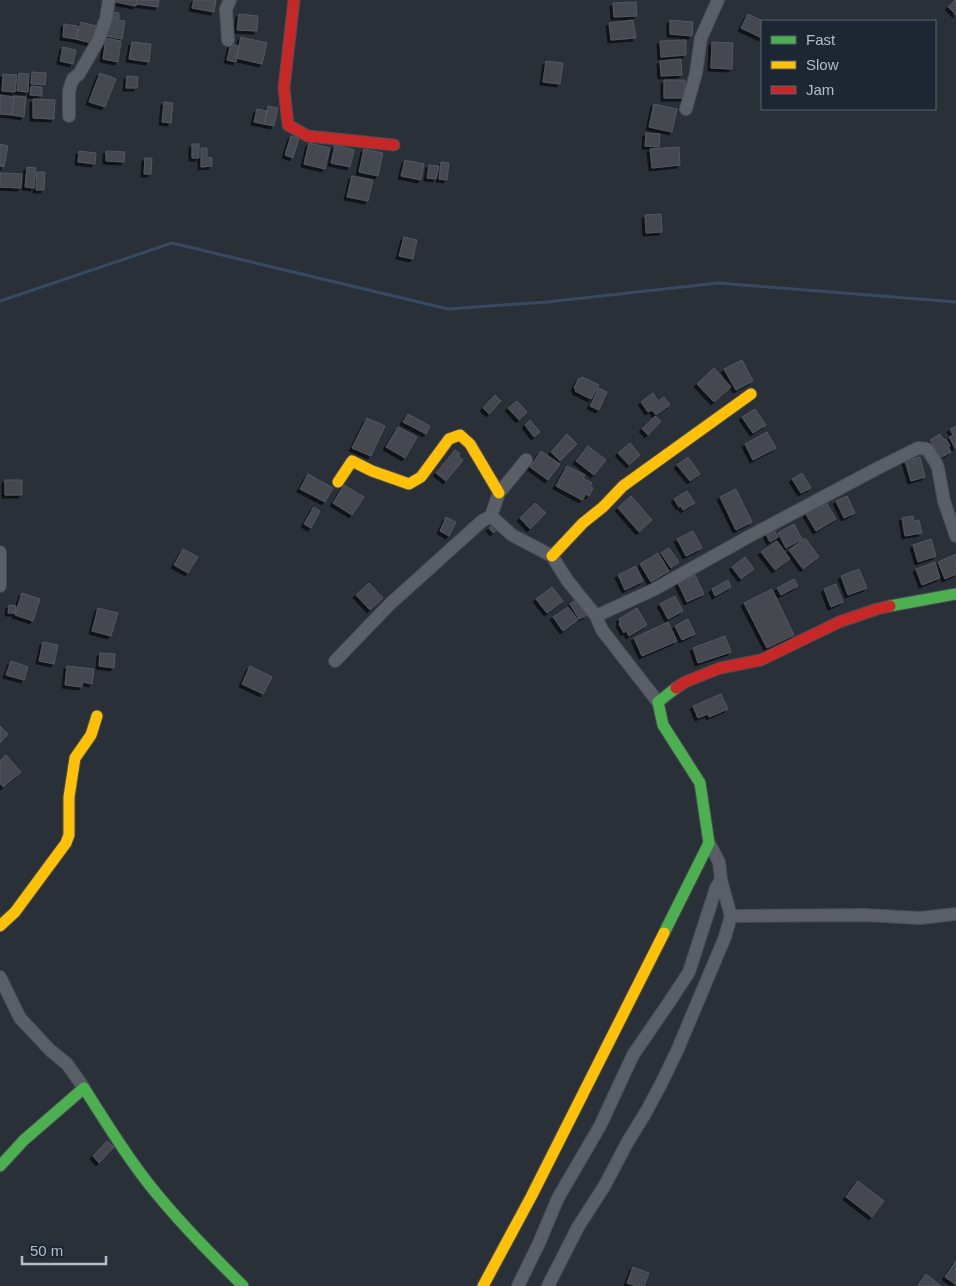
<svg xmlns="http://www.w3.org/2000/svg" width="956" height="1286" font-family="Arial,sans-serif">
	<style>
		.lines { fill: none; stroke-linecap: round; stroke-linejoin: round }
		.stream { stroke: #384963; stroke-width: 3 }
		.building { fill: #444950; stroke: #52575f; filter: url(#shadow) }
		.street-casing { stroke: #484c53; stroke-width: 14 }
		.fast-casing { stroke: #484c53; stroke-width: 13 }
		.slow-casing { stroke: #484c53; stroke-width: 13 }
		.jam-casing { stroke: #484c53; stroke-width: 13 }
		.street { stroke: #5a5e66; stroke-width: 12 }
		.fast { stroke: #4caf50; stroke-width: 11 }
		.slow { stroke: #ffc107; stroke-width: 11 }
		.jam { stroke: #c62828; stroke-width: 11 }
	</style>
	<defs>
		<filter id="shadow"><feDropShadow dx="-3" dy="3" stdDeviation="0" flood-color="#0009"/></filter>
	</defs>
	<rect width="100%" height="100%" fill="#2a3038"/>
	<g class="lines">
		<path class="stream" d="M0,301L172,243L448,309L547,302L718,283L956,302"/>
	</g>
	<path class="building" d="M116,0H137L136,6L115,2Z
		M137,0H159L158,7L136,4Z
		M194,0H216L214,12L192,8Z
		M955,0H956V15L948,7Z
		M636,2L637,16L614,17L613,3Z
		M109,11L119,13V19L108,17Z
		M239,14L258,16L257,31L237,30Z
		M748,14L763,21L762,38L741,28Z
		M109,19L125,21L122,39L106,36Z
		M633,20L636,38L611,40L609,23Z
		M670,20L693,22L692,36L670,34Z
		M81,22L96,26L91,43L76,39Z
		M64,24L78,26L76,39L63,37Z
		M241,37L267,43L262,64L236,58Z
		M106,38L121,41L118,62L103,59Z
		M686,40V55L661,57L660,41Z
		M132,42L151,44L149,62L129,59Z
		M712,42L733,43L732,69L711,68Z
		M231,44L239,46L236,62L227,60Z
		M63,47L76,50L73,64L60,61Z
		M681,59L682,75L661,76L660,61Z
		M546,61L563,63L560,84L543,82Z
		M32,72L46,73L45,85L31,84Z
		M19,73L29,74L28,92L17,91Z
		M100,73L116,79L105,107L89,102Z
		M3,74L17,75L15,92L2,91Z
		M127,76L138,77L137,88H126Z
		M664,80H685V98H664Z
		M31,86L42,87V96L30,95Z
		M0,95L14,97L12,115L0,114Z
		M14,96L26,97L24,117L12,115Z
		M33,99L55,100L54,119L33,118Z
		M164,102L173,103L171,123L162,122Z
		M654,104L677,109L672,132L649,127Z
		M268,106L278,108L274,126L264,124Z
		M257,109L267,111L264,124L254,122Z
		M646,133L660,134L659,147L645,146Z
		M291,136L299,138L293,158L285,155Z
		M309,143L330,148L325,169L304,164Z
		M0,144L8,146L4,167L0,166Z
		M192,144H199V158H192Z
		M335,145L354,150L350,167L331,163Z
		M679,147L680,165L652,168L650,149Z
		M201,148H207V157L212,158V166L201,167Z
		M364,149L383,153L378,176L359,172Z
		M79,151L96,153L95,164L78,162Z
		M106,151L125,152L124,162L106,161Z
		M145,158H152L151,174H144Z
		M405,160L424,164L421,180L401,176Z
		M441,162L449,163L447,180L439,179Z
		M429,165L439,166L436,179L427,178Z
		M27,167L36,168L34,188L25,187Z
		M37,172H45L44,190H36Z
		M0,173L22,174L21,188L0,187Z
		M352,176L373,180L368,201L347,197Z
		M661,214L662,232L646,233L645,215Z
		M404,237L417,240L413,259L399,256Z
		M742,360L753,381L736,390L724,369Z
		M714,368L731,387L714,402L697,384Z
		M582,377L599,385L591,399L575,391L576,389L574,388L579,378L581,379Z
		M599,388L607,392L599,410L590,406Z
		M653,393L658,401L664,397L670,405L656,415L652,410L648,412L641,402Z
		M495,395L501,401L489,414L483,408Z
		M517,401L527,412L519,420L508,408Z
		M755,409L766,425L753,433L742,417Z
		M408,414L430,426L426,434L403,422Z
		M655,416L661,421L648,435L642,429Z
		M367,418L385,426L371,456L352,448Z
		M530,420L540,432L534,437L525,425Z
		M956,426V448H955L949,437L953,435L950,429Z
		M398,427L417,437L405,458L386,447Z
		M767,432L776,448L753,460L745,444Z
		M567,434L577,444L560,461L551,452Z
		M940,434L944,440L946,439L950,446L948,447L951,452L940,458L930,440Z
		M630,443L640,455L629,465L618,453Z
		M588,446L606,460L594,475L576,461Z
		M455,450L460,454L458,456L463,460L446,481L436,473Z
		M541,451L560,464L548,480L530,467Z
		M688,457L700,474L690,481L677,465Z
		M920,457L925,477L911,481L905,461Z
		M567,466L585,475L583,478L592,483L590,486L593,488L589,496L586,494L582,500L556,486Z
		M802,473L811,488L801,493L792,479Z
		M308,474L333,488L325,502L300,489Z
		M5,480H22V495H5Z
		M344,485L364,497L352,515L333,503Z
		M736,489L752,522L736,530L720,497Z
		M687,491L695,503L683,510L681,506L679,507L674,499Z
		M631,496L652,520L639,532L618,508Z
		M847,496L855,513L844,518L836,501Z
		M826,502L836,519L816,531L806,514Z
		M535,503L546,513L530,529L520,518Z
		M314,507L320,511L311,528L304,524Z
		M913,516L914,521L919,520L922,533L905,536L902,518Z
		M446,517L456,522L449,536L440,531Z
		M494,524L498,529L493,533L489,528Z
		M794,524L802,539L786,548L778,533Z
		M774,530L778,537L770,542L766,534Z
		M693,531L702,548L686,556L677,539Z
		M805,538L819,557L803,569L789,550Z
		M931,539L936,556L918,562L913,545Z
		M777,541L790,559L775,570L761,552Z
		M669,548L679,562L671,568L661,553Z
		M183,549L198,557L188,573L174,565Z
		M658,553L669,571L651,582L640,564Z
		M956,554V574L945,579L938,562Z
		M745,557L754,569L741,579L732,567Z
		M935,562L940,578L922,585L916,569Z
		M636,566L643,581L625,590L618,575Z
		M859,569L867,588L848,595L841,576Z
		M695,575L704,594L687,602L678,583Z
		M794,579L798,586L781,595L777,588Z
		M728,580L731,587L715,596L712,589Z
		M369,583L383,598L370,610L356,595Z
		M836,584L843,602L831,607L824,589Z
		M552,587L563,601L547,613L536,599Z
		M772,589L794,635L767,648L744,603Z
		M22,593L40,599L33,621L15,615Z
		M675,596L683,611L668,619L660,604Z
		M577,599L587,615L579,619L570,604Z
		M9,605L16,606L15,613H8Z
		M568,607L578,620L563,631L553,617Z
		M98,608L118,613L111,636L92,631Z
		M637,608L647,625L629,636L626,631L624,633L619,624L620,622L619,619Z
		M688,619L695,634L682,640L675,626Z
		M668,622L677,641L642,656L634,638Z
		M725,636L731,652L698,663L693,648Z
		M43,642L58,645L54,664L39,661Z
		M100,653L115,654L114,668L99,666Z
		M11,661L28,667L24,680L6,675Z
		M67,666L94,669L92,684L83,682L82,687L65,685Z
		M250,666L272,677L263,694L242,684Z
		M721,694L728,709L709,717L708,714L698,718L693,706Z
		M0,726L8,734L0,743Z
		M6,755L21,772L3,787L0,783V761Z
		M107,1141L114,1147L99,1163L93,1156Z
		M858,1181L884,1201L872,1217L846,1197Z
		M956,1261V1283L955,1284L945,1277Z
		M633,1267L649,1273L644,1286H636L627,1283Z
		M926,1274L941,1286H917Z"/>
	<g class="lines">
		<g class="street-casing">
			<path id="street" d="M228,40L226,9L230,0
				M686,109L696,73L701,38L718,0
				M69,116V91L71,84L73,79L79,74L98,41L106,19L109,0
				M526,460L499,493L491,516L512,535L552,556L567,580L596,616
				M0,552V586
				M335,661L390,604L482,521L491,516
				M658,702L602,630L596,616L653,590L748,537L878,468L918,448L927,449L936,463L938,468L944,501L956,536
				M731,916L865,915L920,918L956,914
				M0,977L20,1018L50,1050L67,1064L84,1088
				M518,1286L539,1243L558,1198L600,1126L633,1055L670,1001L689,972L716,888L721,880
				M548,1286L578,1227L605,1185L627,1143L646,1112L662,1082L677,1051L725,937L731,916L721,880L719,862L709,843"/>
		</g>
		<g class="fast-casing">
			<path id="fast" d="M890,606L956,594
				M664,933L709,843L700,783L663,725L658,702L676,688
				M0,1166L24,1140L84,1088C107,1124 129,1160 156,1193C183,1226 213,1256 243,1286"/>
		</g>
		<g class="slow-casing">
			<path id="slow" d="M338,482L352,461L372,471L409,484L421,477L449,439L460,435L470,444L499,493
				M552,556L583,523L603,507L623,486L751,394
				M0,926L15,912L66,843L69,835V797L75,758L91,735L97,716
				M483,1286L531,1197L664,933"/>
		</g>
		<g class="jam-casing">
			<path id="jam" d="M294,0L284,88L288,125L308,136L394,145
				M676,688L685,682L720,668L761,660L839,622L877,609L890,606"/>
		</g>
		<use href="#street" class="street"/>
		<use href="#fast" class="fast"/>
		<use href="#slow" class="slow"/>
		<use href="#jam" class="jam"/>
	</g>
	<rect x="761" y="20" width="175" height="90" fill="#1d2633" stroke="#59626f"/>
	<rect x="771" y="36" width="25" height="8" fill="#4caf50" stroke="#59626f"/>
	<text x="806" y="45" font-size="15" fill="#b4bcc9">Fast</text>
	<rect x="771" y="61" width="25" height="8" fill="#ffc107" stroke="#59626f"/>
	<text x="806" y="70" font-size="15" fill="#b4bcc9">Slow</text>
	<rect x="771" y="86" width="25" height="8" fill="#c62828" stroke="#59626f"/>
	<text x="806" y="95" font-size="15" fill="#b4bcc9">Jam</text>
	<path d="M22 1256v8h84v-8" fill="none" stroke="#b4bcc9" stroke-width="2.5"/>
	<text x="30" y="1256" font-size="15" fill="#b4bcc9" stroke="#1d2633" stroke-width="4" paint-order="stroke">50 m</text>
</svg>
